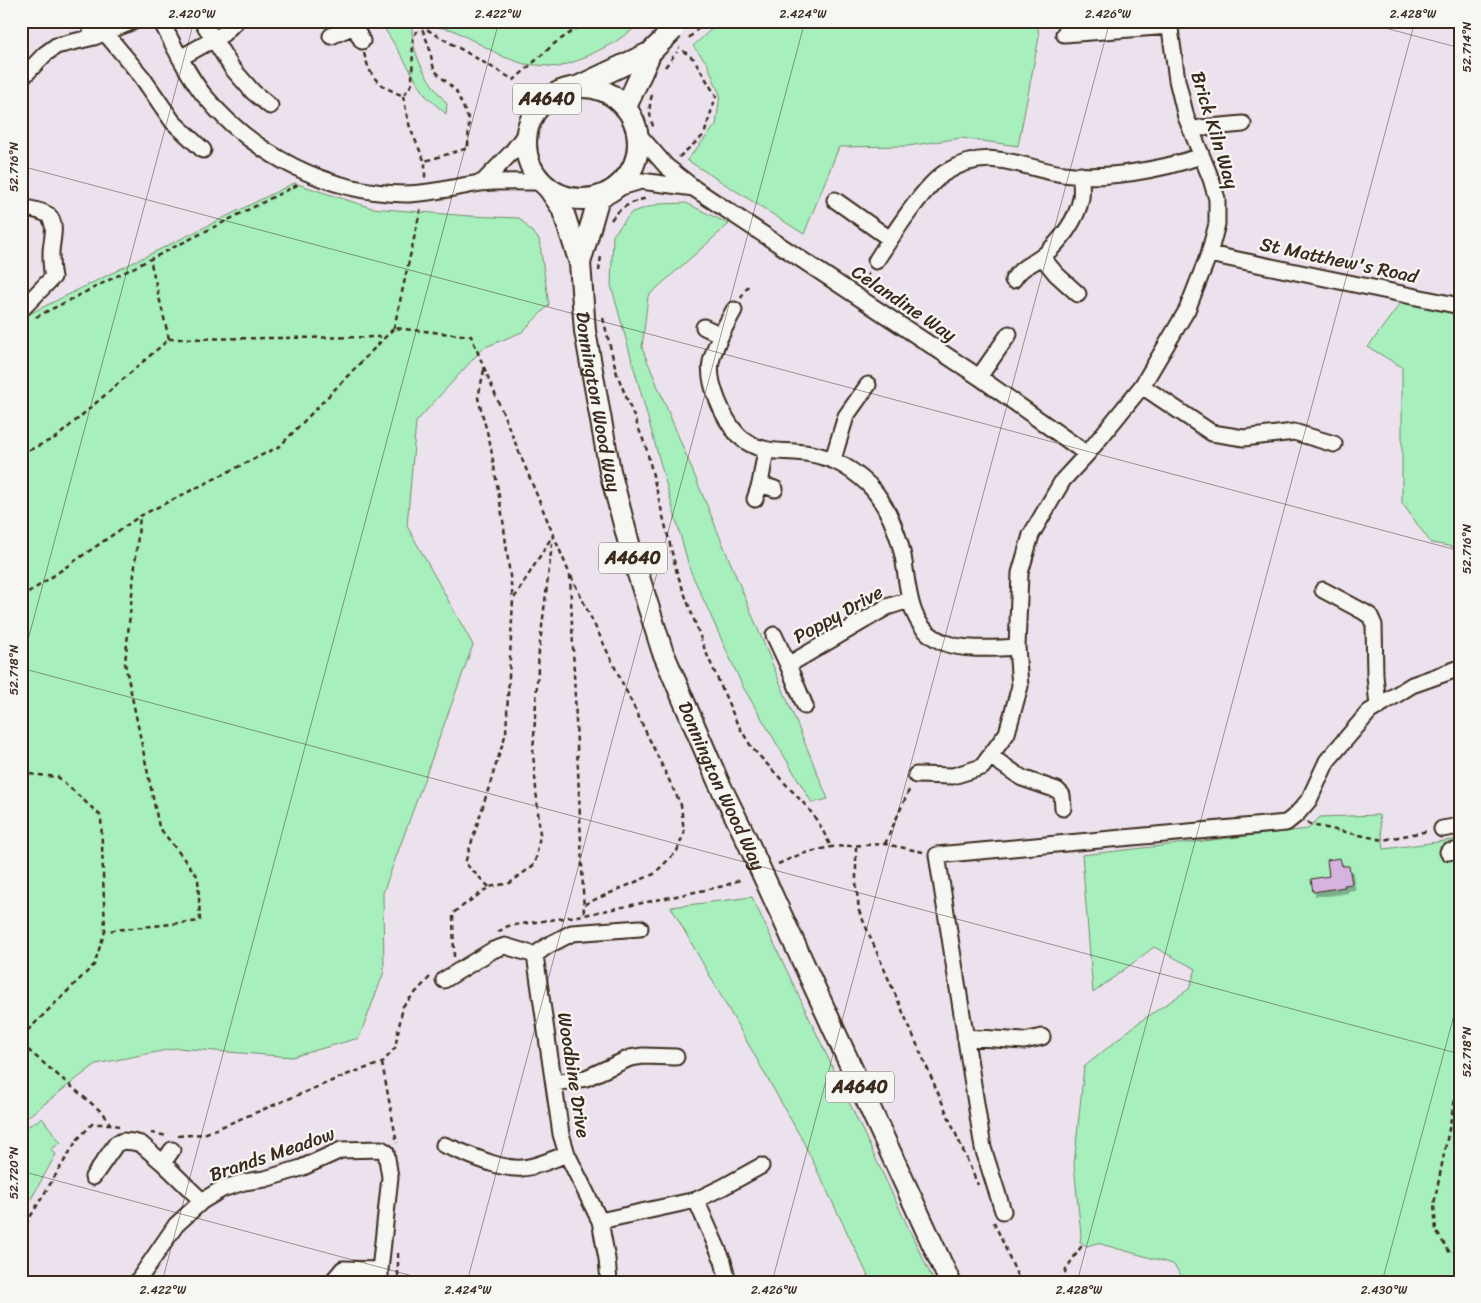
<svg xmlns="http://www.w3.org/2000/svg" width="1481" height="1303" font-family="Sriracha,sans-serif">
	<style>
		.green { fill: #a7efbc; stroke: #718c6d }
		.building { fill: #d5b4e0; stroke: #3b2a1e; filter: url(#shadow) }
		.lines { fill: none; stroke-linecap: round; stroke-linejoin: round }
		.minor-casing { stroke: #3b2a1e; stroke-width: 19 }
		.major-casing { stroke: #3b2a1e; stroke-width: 24 }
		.path { stroke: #3b2a1e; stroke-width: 2.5; stroke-dasharray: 5 4; stroke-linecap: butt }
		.minor { stroke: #f6f6f2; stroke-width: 15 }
		.major { stroke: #f6f6f2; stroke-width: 20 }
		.major-bridge-casing { stroke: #3b2a1e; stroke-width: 24; stroke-linecap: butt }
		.path-bridge { stroke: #3b2a1e; stroke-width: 2.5; stroke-dasharray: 5 4; stroke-linecap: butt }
		.major-bridge { stroke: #f6f6f2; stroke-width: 20 }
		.ticks { fill: none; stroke: #3b2a1e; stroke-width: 1; stroke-opacity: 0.45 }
		.labels { text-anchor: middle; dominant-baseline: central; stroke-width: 4.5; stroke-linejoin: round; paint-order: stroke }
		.shield { fill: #f6f6f2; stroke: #73675e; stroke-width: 1 }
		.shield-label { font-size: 18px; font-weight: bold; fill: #3b2a1e }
		.street-label { font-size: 19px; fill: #3b2a1e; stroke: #f6f6f2 }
		.neatline { fill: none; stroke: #3b2a1e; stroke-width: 2 }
		.ticks-label { font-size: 12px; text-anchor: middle; fill: #3b2a1e }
	</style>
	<defs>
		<filter id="shadow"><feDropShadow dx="3" dy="5.5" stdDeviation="0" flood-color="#0004"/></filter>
	</defs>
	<rect width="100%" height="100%" fill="#ece2ed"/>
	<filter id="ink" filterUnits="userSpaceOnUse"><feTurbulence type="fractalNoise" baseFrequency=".02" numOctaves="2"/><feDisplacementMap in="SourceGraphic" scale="10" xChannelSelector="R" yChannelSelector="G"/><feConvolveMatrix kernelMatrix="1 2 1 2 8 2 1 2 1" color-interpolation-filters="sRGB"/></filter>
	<g filter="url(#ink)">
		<path class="green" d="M380,21H645L615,42L582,59L559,67L524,64L504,57L453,30L412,22C411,56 426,78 447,104L446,114L426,96Z
			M720,21H1037L1039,37L1018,146L961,138L908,146L839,147L804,234L687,160L716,125L720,95L707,63L693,46Z
			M294,183L372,208L469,216L519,218L539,239L549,305L522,332L483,348L416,422L407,526L473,645L383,893L384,972L359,1038L292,1057L177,1048L96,1064L21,1122V318Z
			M686,203L729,224L648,296L642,348L828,799L812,803L743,687L690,570L611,285L613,235L632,212L659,204Z
			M1402,301L1460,313V548L1431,543L1402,503V367L1368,347Z
			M1379,815L1384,849L1460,839V1265L1457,1267L1460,1274V1282H1186L1173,1264L1097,1243L1087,1246L1080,1242L1081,1235L1074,1165L1084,1067L1138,1023L1189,989L1196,969L1154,947L1093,993L1082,855L1308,829L1320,817Z
			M752,897L934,1282H871L804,1143L671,907Z
			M42,1118L61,1143L51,1149L56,1154L21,1217V1130Z"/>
		<path class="building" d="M1340,858L1342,866H1349L1352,884L1344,885L1345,887L1313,892L1311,879L1329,876L1327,860Z"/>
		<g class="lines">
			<g class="minor-casing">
				<path id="minor" d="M88,21L94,37
					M161,21C174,46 186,72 203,94C252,154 327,193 405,194C430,194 455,187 480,183C500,181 521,182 541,182
					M202,21L232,68L253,92L270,106
					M352,21L362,41
					M106,34L142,77L173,122L203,150
					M1064,34L1170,26
					M331,36L354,26
					M180,58L223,34L236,21
					M21,79L45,54L56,46L94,37L134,21
					M1191,130L1200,128L1243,124
					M639,135L666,166L695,189L979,377L1087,454
					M482,183L512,152L527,132
					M618,188L641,181L694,188
					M835,200L890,239
					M21,207C29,209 41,210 48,215C58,224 51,241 51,253C51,261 51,269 53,277L21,310
					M1209,254L1460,306
					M1042,257L1056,274L1078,294
					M876,261C891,238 924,185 946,172C990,145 1020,168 1063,174C1105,180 1161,170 1201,156
					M1013,280C1024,264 1030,266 1043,256C1060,242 1077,220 1081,198C1082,191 1081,182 1081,175
					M734,310C725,327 715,344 711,362C707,383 724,420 738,435C745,442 755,447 764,449C774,452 785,451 795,452C826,454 847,464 869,485C886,502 898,533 903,556C909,589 907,629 945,643C965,651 996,648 1017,647
					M704,327L721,335
					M979,377L1009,334
					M1142,386L1212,433L1244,438L1294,432L1334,444
					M833,459L846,416L868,385
					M760,484L775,489
					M755,499L760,484L766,450
					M1323,590L1364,612L1370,616L1374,625L1375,675L1378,707
					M774,635L788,665
					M805,706L788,665L887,607L909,600
					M990,756L1022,778L1057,790L1062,795L1063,808
					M916,775L953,776L982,767L1007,733L1020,686L1017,647L1020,573L1031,535L1063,480L1087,454L1142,386L1187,310L1209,254L1217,224V199L1211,179L1186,117L1177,80L1169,21
					M1442,829L1460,826
					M1448,852L1460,850
					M535,955L561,1134L567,1154L600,1221L607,1259L609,1282
					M444,980L493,950L505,946L535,955L547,946L572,933L640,928
					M965,1037L1024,1041L1042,1037
					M554,1083L586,1078L630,1058L643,1056L676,1057
					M444,1145C466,1153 499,1170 522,1168C537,1167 553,1159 567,1154
					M163,1163L172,1150
					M93,1177L116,1144L123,1141L133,1142L141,1144L163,1163L202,1201
					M696,1200L723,1261L728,1282
					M1003,1211L983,1148L937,855L1286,823L1296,815L1309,800L1327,761L1369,712L1412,685L1460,668
					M600,1221L696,1200L723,1187L761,1166
					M137,1282L176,1225L202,1201L222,1189L244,1182L265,1179L301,1168L341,1150L381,1149L386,1152L390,1177L380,1270V1282
					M332,1282L343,1269L380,1270"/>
			</g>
			<g class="major-casing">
				<g id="major">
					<circle cx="582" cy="143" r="56"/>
					<path d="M577,87L651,52"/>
					<path d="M626,107L651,52"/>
					<path id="s1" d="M549,189L562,208L580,263L585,331L610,471L632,555L662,650L718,781L745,836L950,1282"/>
					<path d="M580,263L599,197"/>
				</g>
			</g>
			<path class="path" d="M419,21L429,46L434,70L456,91L469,120L468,148L425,161V179
				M643,21L653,28
				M689,38L705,21
				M364,53C371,81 379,85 403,96L412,84L413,37L421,26L514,80L555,43L588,21
				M652,95C648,107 650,118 654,129
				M403,96L410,128L424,160
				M679,157L704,135L716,96L694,59L679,48
				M611,220C620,207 633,201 648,198
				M599,271L601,256
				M862,283L869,273
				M741,298L748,286
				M36,317L299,184
				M603,318L617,374L646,447L677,573L705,650L737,723L752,748L808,808L820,825L831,847
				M394,328L421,207
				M169,339L385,337
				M484,370L478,398L490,443L503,520L513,600
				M21,454L57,437L169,339L150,259
				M571,576L681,805L684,833L677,851L654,874L585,904
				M21,598L140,516L280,446L394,328L471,336L570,575L584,915
				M21,773L58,777L101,816L105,931
				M1307,822L1312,825L1383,840L1428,831
				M885,844L910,788
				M856,847V883L859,911L978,1185
				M778,864L801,854L831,847L885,844L923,852
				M489,887L465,863L506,733L513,600L553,535
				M498,932L508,926L584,915L724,886L742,879
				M454,957L453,913L489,887L510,883L535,864L540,835L533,753L539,651L553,536
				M21,1037L94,965L105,931L200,921L198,877L159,827L125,663L140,516
				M21,1044L104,1114L110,1124
				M382,1063L397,1143
				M1460,1074L1434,1204L1436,1231L1450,1253L1460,1251
				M151,1133L168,1136
				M178,1136L204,1134L351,1073L382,1063L395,1048L403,1006L430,977
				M994,1222L1020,1282
				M21,1232L77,1140L92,1124H110L119,1126
				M398,1253V1282
				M1063,1282L1066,1269L1083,1244"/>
			<use href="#minor" class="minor"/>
			<use href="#major" class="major"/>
			<g class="major-bridge-casing">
				<path id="major-bridge" d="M651,52L673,30"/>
			</g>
			<path class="path-bridge" d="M665,67L677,52"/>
			<use href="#major-bridge" class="major-bridge"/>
		</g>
	</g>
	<path class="ticks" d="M1359,21L1460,48M21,166L1460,551M21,666L194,21M21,668L1460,1054M21,1171L435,1282M162,1282L499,21M467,1282L805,21M772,1282L1110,21M1077,1282L1415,21M1382,1282L1460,993"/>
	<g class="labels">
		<g class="shield">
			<rect x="513" y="83.5" width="68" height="31" rx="4"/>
			<rect x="599" y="542.5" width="68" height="31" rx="4"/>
			<rect x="826" y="1071.5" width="68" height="31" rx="4"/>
		</g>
		<g class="shield-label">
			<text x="547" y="99">A4640</text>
			<text x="633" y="558">A4640</text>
			<text x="860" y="1087">A4640</text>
		</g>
		<g class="street-label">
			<text transform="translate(1215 130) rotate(73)">Brick Kiln Way</text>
			<text transform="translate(1339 260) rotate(12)">St Matthew's Road</text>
			<text transform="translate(904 303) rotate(34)">Celandine Way</text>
			<text stroke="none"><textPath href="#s1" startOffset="221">Donnington Wood Way</textPath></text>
			<text transform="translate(838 614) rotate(-29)">Poppy Drive</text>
			<text stroke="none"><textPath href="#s1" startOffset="626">Donnington Wood Way</textPath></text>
			<text transform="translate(574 1075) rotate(81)">Woodbine Drive</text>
			<text transform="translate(272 1154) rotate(-19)">Brands Meadow</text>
		</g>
	</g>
	<rect width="1481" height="1303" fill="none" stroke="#f6f6f2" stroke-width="55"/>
	<rect x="28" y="28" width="1426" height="1248" class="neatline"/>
	<g class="ticks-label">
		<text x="192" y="18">2.420°W</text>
		<text x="498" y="18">2.422°W</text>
		<text x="803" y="18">2.424°W</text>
		<text x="1108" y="18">2.426°W</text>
		<text x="1413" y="18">2.428°W</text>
		<text transform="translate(1467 47) rotate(-90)" y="4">52.714°N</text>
		<text transform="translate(14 167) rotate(-90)" y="4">52.716°N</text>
		<text transform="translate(1467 549) rotate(-90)" y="4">52.716°N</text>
		<text transform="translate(14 670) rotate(-90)" y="4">52.718°N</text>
		<text transform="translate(1467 1052) rotate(-90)" y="4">52.718°N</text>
		<text transform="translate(14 1173) rotate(-90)" y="4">52.720°N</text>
		<text x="163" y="1294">2.422°W</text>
		<text x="468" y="1294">2.424°W</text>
		<text x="774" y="1294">2.426°W</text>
		<text x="1079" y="1294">2.428°W</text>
		<text x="1384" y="1294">2.430°W</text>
	</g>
</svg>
